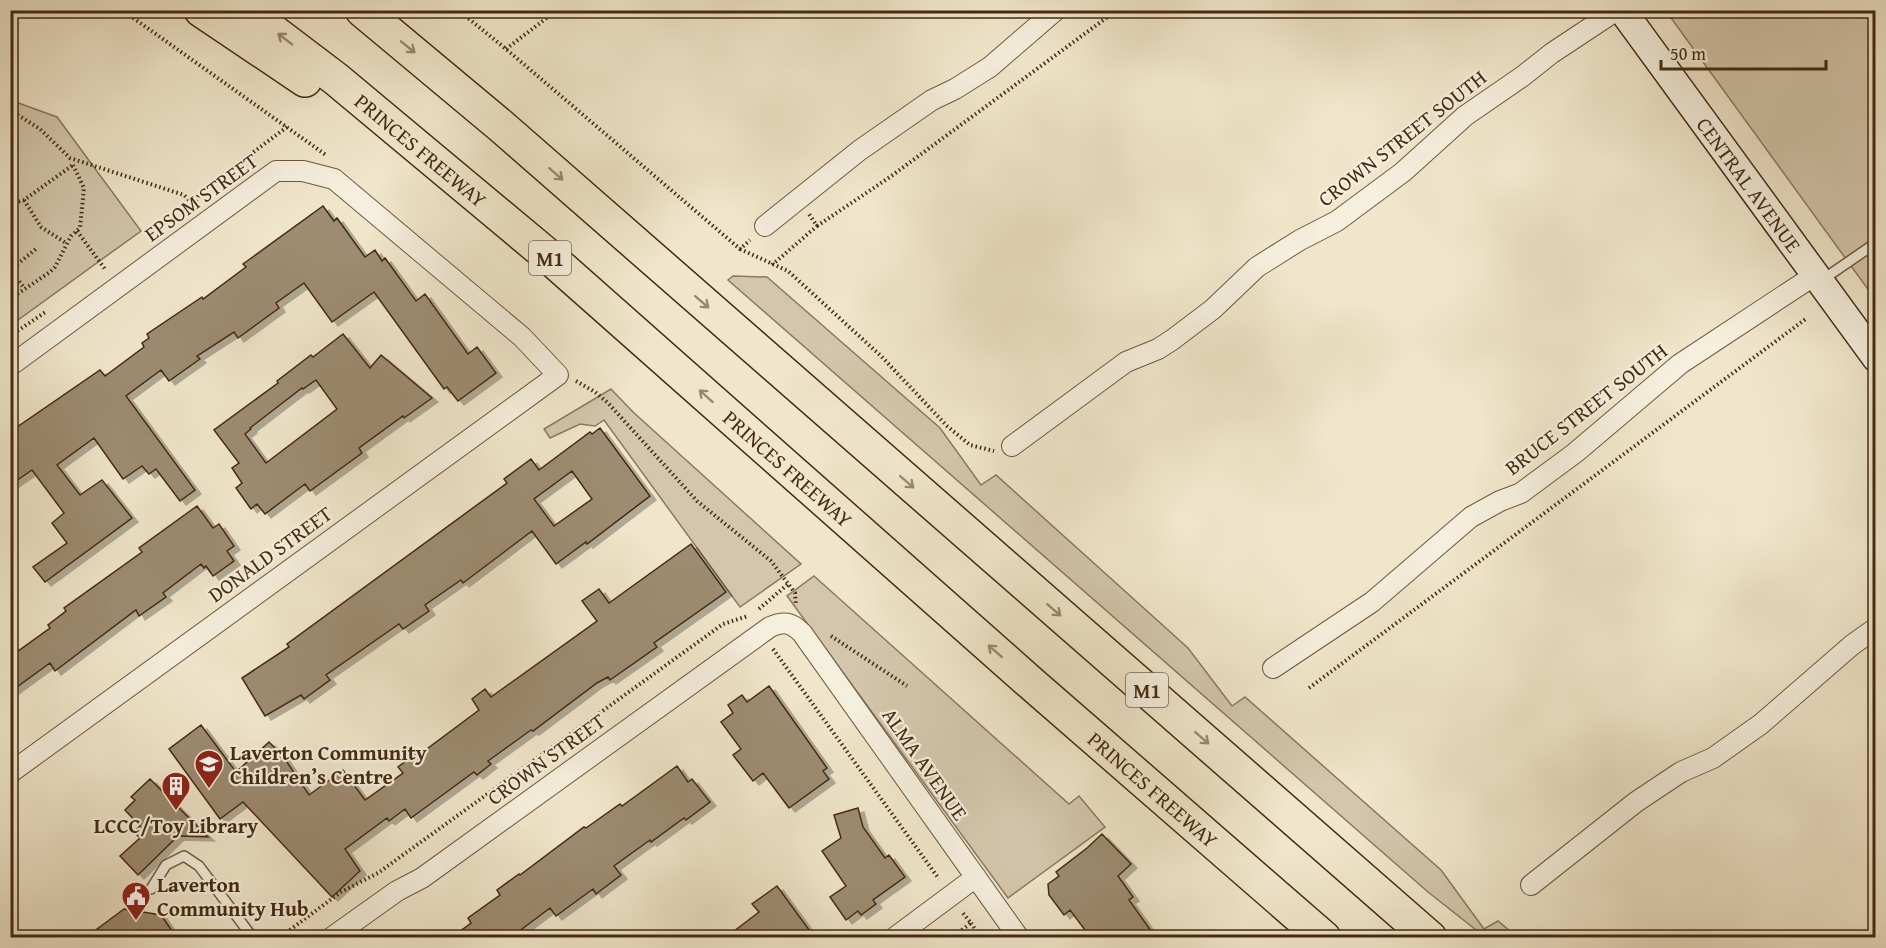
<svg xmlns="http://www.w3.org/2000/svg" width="1886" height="948" font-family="'Gentium Book Plus',serif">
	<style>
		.green { fill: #d3c6ac; stroke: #8c785f; stroke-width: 1.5 }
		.building { fill: #9d8c72; stroke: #442a12; stroke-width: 1.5; fill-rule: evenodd; filter: url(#shadow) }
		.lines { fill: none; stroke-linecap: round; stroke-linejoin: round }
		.service-casing { stroke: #6f5940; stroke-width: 12 }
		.minor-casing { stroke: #6f5940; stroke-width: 22 }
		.secondary-casing { stroke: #442a12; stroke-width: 30 }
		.motorway-casing { stroke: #442a12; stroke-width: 36 }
		.path { stroke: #442a12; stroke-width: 4; stroke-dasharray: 1.5 3; stroke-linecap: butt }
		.service { stroke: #f5efdd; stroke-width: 9 }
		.minor { stroke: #f5efdd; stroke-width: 20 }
		.secondary { stroke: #f5efdd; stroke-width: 27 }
		.motorway { stroke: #f0e6cb; stroke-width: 33 }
		.path-bridge { stroke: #442a12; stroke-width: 4; stroke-dasharray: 1.5 3; stroke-linecap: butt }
		.oneway { stroke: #9a886e }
		.labels { text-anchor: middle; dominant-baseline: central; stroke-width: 4.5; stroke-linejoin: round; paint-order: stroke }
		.shield { fill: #f5efdd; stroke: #79654f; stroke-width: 1.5 }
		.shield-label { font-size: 20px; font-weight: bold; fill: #442a12 }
		.street-label { font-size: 21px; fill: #442a12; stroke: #f5efdd }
		.poi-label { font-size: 21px; font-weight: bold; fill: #442a12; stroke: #f5efdd; text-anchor: start }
	</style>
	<defs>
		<filter id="shadow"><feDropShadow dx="6" dy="4" stdDeviation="0" flood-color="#0004"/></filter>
	</defs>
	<rect width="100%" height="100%" fill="#f0e6cb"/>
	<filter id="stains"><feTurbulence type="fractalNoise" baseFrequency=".00333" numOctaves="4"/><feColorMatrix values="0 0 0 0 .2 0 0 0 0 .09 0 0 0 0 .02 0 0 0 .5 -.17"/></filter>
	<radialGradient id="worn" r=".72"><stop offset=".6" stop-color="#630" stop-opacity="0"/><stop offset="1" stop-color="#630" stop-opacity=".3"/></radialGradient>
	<path class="green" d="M1666,11H1875V299Z
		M10,100L57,117L141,231L11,325Z
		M733,276L767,277L940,428L981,485L996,475L1188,648L1232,706L1245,697L1441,870L1484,929L1498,921L1517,937H1485L1428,892L728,280Z
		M611,389L633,412L801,564L740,607L604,420L595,426L580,424L550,438L544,429Z
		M814,576L1069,804L1079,796L1105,827L1008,898L787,596Z"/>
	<path class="building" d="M323,206L334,221L337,218L365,257L375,250L382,261L385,258L416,301L425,294L468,354L477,347L496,373L458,401L447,387L444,389L374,292L332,322L304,283L276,303L279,308L238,338L234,332L197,356L200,359L169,381L161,370L126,396L195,490L180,501L156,469L149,474L142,466L123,479L94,438L57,465L80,495L102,480L132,518L45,582L33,567L67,543L52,523L64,513L32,470L10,485V432L100,370L105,376L144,347L142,343L149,338L147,334L202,297L203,299L246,267L243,264Z
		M343,334L370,368L381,355L432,398L404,418L403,416L359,448L362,453L310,491L305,484L265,514L257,504L251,509L236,488L242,483L232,468L239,463L214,430L278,383L277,381L311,355L313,357ZM316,380L337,409L266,463L245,434L251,429L250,428L302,388L303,389Z
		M600,428L650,496L587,544L586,542L556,564L532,531L463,583L461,580L425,605L429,611L403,629L399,624L326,675L330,680L304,699L301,695L265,716L242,678L289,647L287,644L507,483L504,479L531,459L539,470L590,432L592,434ZM572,471L592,499L554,526L534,499Z
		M197,506L213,528L219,524L234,546L227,551L234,561L213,576L206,566L204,568L201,564L163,593L166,597L139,616L136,610L55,671L50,663L10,692V657L50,628L48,625L66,611L64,608L142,552L139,548Z
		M691,544L726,592L654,643L657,647L610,680L608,677L597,683L533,731L531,730L488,761L491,764L477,775L474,772L411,818L405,809L389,821L387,818L345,849L360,871L332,897L243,802L220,819L169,749L201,725L236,772L269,742L283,756L309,795L343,770L365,800L403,773L398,767L422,749L424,751L479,710L472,699L485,689L491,697L597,621L582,601L599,589L609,603Z
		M769,686L827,768L823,771L829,779L789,808L763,773L753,781L733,755L741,749L721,722L733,713L728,705L742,695L747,702Z
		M677,766L688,782L692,779L710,802L686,820L684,818L651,842L650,840L614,866L621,875L596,894L593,889L556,916L550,908L510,938H451L471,923L468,918L500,895L497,890L519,874L520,875L584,827L586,828L620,804L622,806Z
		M150,779L208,837L178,836L138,875L120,856L140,838L134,832L140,826L125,810L135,800L131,797Z
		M858,808L863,827L885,858L889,855L905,877L873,900L876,904L861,915L858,911L846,920L830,897L846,886L822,851L841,838L834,815Z
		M1102,834L1131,864L1118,876L1133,897L1129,900L1156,938H1091L1070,910L1064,915L1049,895L1048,884L1059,876L1056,872L1087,848Z
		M777,886L815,938H725L759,912L752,904Z
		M124,909L161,915L177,938H85Z"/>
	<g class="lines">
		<g class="service-casing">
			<path id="service" d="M1822,280L1876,243
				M151,889L166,865L184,856L199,866L253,938"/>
		</g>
		<g class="minor-casing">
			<path id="minor" d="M765,226L860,150L932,100L955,89L990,67L1056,10
				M10,366L276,171H303L334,179L522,337L558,375L10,773
				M1012,446L1126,362L1158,349L1172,340L1213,309L1257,267L1300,240L1337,221L1403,172L1465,116L1523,76L1552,53L1617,10
				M1273,668L1372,602L1471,517L1500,501L1521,493L1575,453L1680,364L1815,275
				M1531,885L1636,802L1681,772L1713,758L1761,724L1852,645L1876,628
				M331,938L397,891L422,878L770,627C784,621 791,622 802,633L1019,938
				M894,938L976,877"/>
		</g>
		<g class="secondary-casing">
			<g id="secondary">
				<path id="s1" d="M1622,10L1876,358"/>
			</g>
		</g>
		<g class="motorway-casing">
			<g id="motorway">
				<path d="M201,10L305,80"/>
				<path id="s2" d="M245,10L336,79L547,255L1032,684L1324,938"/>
				<path d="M362,10L501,126L1430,938"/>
			</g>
		</g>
		<path class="path" d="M122,10L326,155
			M458,10L506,49L740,249L750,240
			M548,17L557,10
			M506,49L548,17L545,10
			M10,110L40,129L70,158L184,195L194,205
			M24,200L41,227L66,243
			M10,204L24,200L73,165V164
			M194,205L200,192L287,127
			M817,226L890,177L1117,10
			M77,231L105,269
			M740,249L788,271L881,356L947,426L970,445L994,451
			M772,265L817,226L809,214
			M10,270L36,249
			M14,274L24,288
			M10,299L50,272L55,267L71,236L80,228L84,188L73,165
			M10,336L47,311
			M576,381L595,392L608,403L697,501L771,561L795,593L796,606
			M759,609L788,584
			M831,636L907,686
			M773,649L939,879
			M1309,688L1807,318
			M971,923L981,938
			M279,938L341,892L378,873L723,624L748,616
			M951,938L971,923L962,912"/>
		<use href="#service" class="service"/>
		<use href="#minor" class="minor"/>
		<use href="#secondary" class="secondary"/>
		<use href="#motorway" class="motorway"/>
		<path class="path-bridge" d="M10,269L14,274"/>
	</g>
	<defs><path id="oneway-shaft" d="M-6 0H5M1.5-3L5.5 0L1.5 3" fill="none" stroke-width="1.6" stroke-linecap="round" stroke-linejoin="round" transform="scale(1.5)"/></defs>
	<g class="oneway">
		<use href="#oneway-shaft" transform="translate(285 39) rotate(-143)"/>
		<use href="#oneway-shaft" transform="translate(408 47) rotate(39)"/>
		<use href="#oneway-shaft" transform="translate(556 174) rotate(41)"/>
		<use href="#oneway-shaft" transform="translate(702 302) rotate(41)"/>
		<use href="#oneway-shaft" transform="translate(706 396) rotate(-138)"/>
		<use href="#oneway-shaft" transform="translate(907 482) rotate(41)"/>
		<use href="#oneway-shaft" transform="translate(1054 610) rotate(41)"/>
		<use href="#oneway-shaft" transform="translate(995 651) rotate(-139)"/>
		<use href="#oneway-shaft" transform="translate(1202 738) rotate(41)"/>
	</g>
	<defs>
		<g id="school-pin" transform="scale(1.5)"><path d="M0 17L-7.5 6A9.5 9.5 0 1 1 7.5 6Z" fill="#8f2418" stroke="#f5efdd"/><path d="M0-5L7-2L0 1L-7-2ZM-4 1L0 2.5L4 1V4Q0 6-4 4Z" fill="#fff"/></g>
		<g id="building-pin" transform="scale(1.5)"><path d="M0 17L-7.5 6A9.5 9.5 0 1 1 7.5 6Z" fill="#8f2418" stroke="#f5efdd"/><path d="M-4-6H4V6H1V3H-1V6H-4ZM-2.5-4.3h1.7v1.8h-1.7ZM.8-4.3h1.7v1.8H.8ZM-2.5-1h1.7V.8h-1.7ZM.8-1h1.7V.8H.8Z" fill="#fff"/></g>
		<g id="civic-pin" transform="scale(1.5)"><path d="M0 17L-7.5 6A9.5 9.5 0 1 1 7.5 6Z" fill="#8f2418" stroke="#f5efdd"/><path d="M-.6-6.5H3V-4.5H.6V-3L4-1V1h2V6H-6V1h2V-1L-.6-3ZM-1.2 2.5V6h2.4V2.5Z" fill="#fff"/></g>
	</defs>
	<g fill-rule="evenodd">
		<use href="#school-pin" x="209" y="764"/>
		<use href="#building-pin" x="176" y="786"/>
		<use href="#civic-pin" x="136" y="896"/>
	</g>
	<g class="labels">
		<g class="shield">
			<rect x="529" y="241" width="42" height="34" rx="4.5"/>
			<rect x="1126" y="673" width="42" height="34" rx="4.5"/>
		</g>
		<g class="shield-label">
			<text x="550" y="258">M1</text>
			<text x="1147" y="690">M1</text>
		</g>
		<g class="street-label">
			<text transform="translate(1402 138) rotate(-38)">CROWN STREET SOUTH</text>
			<text stroke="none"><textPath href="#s2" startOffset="225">PRINCES FREEWAY</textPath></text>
			<text stroke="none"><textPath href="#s1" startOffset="216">CENTRAL AVENUE</textPath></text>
			<text transform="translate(201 197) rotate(-36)">EPSOM STREET</text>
			<text transform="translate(1586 409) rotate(-38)">BRUCE STREET SOUTH</text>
			<text stroke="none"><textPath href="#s2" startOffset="711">PRINCES FREEWAY</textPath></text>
			<text transform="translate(270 554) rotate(-36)">DONALD STREET</text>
			<text transform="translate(546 759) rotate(-36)">CROWN STREET</text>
			<text transform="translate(925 764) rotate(55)">ALMA AVENUE</text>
			<text stroke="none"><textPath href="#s2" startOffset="1197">PRINCES FREEWAY</textPath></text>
		</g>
		<g class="poi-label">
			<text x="230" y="752">Laverton Community<tspan x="230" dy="24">Children’s Centre</tspan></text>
			<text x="176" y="825" text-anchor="middle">LCCC/Toy Library</text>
			<text x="157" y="884">Laverton<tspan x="157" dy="24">Community Hub</tspan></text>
		</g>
	</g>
	<rect width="1886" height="948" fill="none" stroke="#f0e6cb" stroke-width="36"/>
	<rect x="12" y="12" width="1862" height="924" fill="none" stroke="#442a12" stroke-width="3"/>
	<rect x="18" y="18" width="1850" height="912" fill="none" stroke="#442a12" stroke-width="1.5"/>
	<path d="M1661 60v9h165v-9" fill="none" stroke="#442a12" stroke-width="3"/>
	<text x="1670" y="60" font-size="18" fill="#442a12" stroke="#f5efdd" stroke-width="4.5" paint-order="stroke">50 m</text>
	<rect width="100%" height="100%" filter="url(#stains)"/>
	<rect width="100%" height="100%" fill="url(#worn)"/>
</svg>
